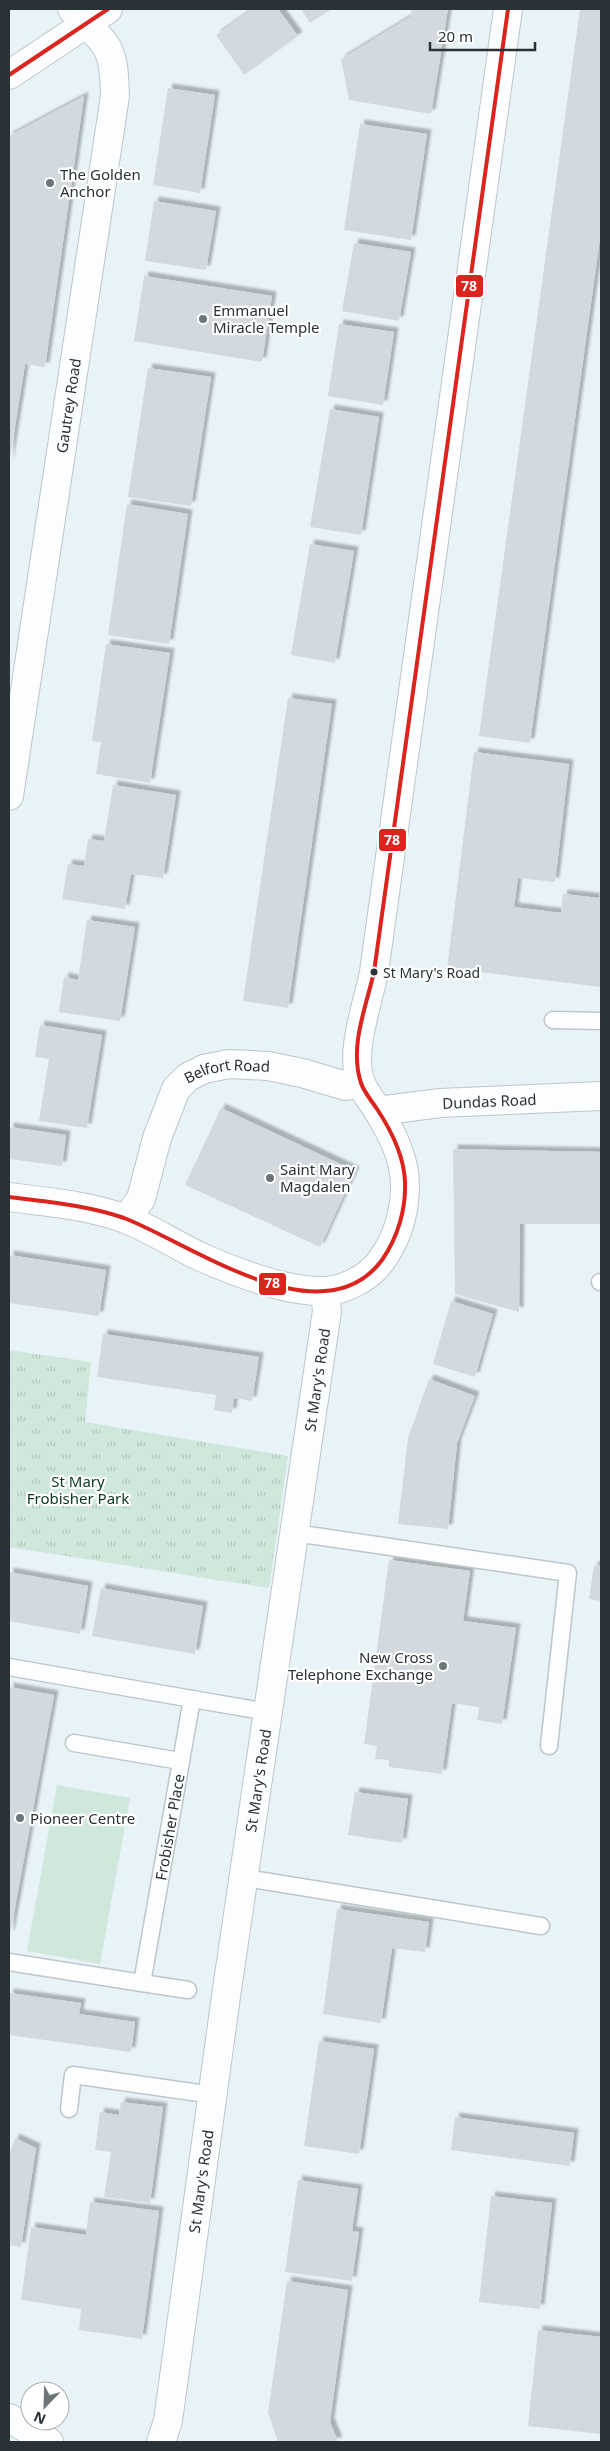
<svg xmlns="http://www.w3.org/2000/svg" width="610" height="2451" font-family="'Noto Sans',sans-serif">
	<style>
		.grass { fill: #d0e7dc }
		.park { fill: url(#park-tufts) }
		.building { fill: #d3dadf; filter: url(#shadow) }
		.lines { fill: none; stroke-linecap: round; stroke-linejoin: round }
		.service-casing { stroke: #bdc6ca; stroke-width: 19 }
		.minor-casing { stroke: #bdc6ca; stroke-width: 30 }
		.primary-casing { stroke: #bdc6ca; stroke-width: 30 }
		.trunk-casing { stroke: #bdc6ca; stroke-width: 30 }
		.service { stroke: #fcfdfe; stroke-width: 16 }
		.minor { stroke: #fcfdfe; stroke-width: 28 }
		.primary { stroke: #fcfdfe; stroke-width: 28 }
		.trunk { stroke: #fcfdfe; stroke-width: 28 }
		.bus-1-casing { stroke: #fff; stroke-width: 8 }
		.bus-1 { stroke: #dc241f; stroke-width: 4 }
		.poi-dot { fill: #6c767a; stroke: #fff; stroke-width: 2 }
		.bus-dot { fill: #293236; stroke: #fff; stroke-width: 2 }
		.labels { text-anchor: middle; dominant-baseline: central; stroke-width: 4.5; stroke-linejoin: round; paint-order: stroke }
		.bus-label { font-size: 14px; fill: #293236; stroke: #fff; text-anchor: start }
		.poi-label { font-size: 15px; fill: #293236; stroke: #fff; text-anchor: start }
		.street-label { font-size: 15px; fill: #293236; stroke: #fff }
		.park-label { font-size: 15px; fill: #09361d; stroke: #fff }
		.line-badge { stroke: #fff; stroke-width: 2 }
		.badge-label { font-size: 14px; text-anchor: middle; font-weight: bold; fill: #fff }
	</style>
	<defs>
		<pattern id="park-tufts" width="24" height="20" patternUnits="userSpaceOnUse" patternTransform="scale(1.25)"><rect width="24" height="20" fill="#d0e7dc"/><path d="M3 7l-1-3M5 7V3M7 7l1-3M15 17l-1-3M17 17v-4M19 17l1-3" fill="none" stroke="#b3c7bd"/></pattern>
		<filter id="shadow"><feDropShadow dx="4.5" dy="-4.5" stdDeviation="1" flood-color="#0004"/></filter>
	</defs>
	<rect width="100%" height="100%" fill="#e8f3f7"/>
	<path class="grass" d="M57,1785L130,1798L100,1964L27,1951Z"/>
	<path class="park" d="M9,1350L91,1362L85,1422L288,1456L269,1588L9,1547Z"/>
	<path class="building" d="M253,9H278L298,36L244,75L216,35Z
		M301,9H332L310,23Z
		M412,9H448L431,114L349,100L341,59L410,17Z
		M580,9H601V231L530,743L479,736Z
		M168,88L215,95L200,193L153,185Z
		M84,96L45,367L25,364L9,464V136Z
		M360,124L427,134L411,240L344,230Z
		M154,201L216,211L206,270L145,261Z
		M354,243L411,252L399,321L342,311Z
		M144,276L272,296L262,362L134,341Z
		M339,324L394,332L383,405L328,396Z
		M148,368L211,377L191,506L128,497Z
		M330,409L379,417L361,535L310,527Z
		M127,504L188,514L169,644L108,635Z
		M310,544L354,551L335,663L291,655Z
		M106,644L170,653L150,783L96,774L101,742L92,741Z
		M288,698L332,704L288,1008L243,1001Z
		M474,752L569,764L555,882L518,878L514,907L561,913L563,894L599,898L601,888V987L447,968Z
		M113,785L176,795L163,878L131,874L125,909L62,899L68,864L84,866L88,839L104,841Z
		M87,920L135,927L120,1021L59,1012L64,977L78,980Z
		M40,1025L102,1035L87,1128L39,1121L49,1059L35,1057Z
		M221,1108L355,1171L320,1247L185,1185Z
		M9,1127L66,1135L62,1166L9,1159Z
		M453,1149L601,1152V1224H520L519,1312L455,1294Z
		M9,1255L106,1270L99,1316L9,1303Z
		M451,1301L493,1314L475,1377L433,1364Z
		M103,1334L259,1357L252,1401L234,1398L232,1413L214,1410L216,1395L97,1377Z
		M429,1379L475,1396L457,1443L448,1529L398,1524L408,1438Z
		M389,1560L470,1571L463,1621L516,1628L502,1724L477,1720L479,1707L452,1703L442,1774L389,1767V1760L375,1759L377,1746L364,1744Z
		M594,1565L601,1566V1601L589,1599Z
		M9,1572L88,1586L80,1634L9,1621Z
		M101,1588L203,1606L195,1654L92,1636Z
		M9,1687L54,1695L10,1935H9Z
		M355,1792L408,1799L402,1843L348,1835Z
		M337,1909L429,1922L425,1952L392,1948L381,2023L323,2014Z
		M9,1993L81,2003L79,2014L135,2022L131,2052L9,2035Z
		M319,2041L374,2049L359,2154L304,2146Z
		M121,2102L163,2107L150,2203L104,2197L111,2152L95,2150L100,2112L119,2115Z
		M455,2117L574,2133L570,2166L451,2150Z
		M15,2138L36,2148L21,2247L9,2245V2155Z
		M298,2180L358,2189L352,2231L359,2232L352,2281L285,2272Z
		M491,2196L552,2203L540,2309L479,2302Z
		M90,2202L159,2211L142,2339L79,2330L81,2309L21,2300L31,2227L86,2235Z
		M287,2281L348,2290L330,2422L338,2442H278L268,2413Z
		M538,2330L601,2337V2434L528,2426Z"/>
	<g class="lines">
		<g class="service-casing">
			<g id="service">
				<path d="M553,1020L601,1021"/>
				<path d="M600,1282H601"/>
				<path d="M295,1533L568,1573L549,1746"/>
				<path d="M9,1667L192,1699"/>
				<path d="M74,1743L180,1761"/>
				<path d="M245,1878L541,1926"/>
				<path d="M9,1962L142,1983"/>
				<path id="s1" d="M188,1990L142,1983L192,1699L268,1712"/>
				<path d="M69,2109L73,2075L213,2095"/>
			</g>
		</g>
		<g class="minor-casing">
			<g id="minor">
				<path id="s2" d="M9,796L115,96C114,78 115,58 104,43C95,31 81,21 72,9"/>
				<path id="s3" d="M378,1111L440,1103L601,1096"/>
				<path d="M9,1197C47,1202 87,1205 123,1218C150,1228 175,1245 201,1257C235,1272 286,1292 324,1291C343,1291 365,1279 377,1266C395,1244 404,1218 405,1189C406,1160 392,1133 377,1109C372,1101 364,1092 361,1083C349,1053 368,1003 374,972L508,9"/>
				<path id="s4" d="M126,1219L141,1199L157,1138L176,1089L188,1077L204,1069L229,1064L268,1066L302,1073L346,1086L361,1083"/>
				<path id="s5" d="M161,2442L168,2421L226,1996L327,1311L325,1291"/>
			</g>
		</g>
		<g class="primary-casing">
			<path id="primary" d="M9,75L108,9"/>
		</g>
		<g class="trunk-casing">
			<path id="trunk" d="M9,2418L49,2442"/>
		</g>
		<use href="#service" class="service"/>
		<use href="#minor" class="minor"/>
		<use href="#primary" class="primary"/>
		<use href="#trunk" class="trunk"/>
		<g class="bus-1-casing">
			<path id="bus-1" d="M9,75L108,9
				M9,1197C47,1202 87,1205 124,1218C190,1243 322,1341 382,1260C398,1237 406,1209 405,1182C404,1155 391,1130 377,1109C371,1100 364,1092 361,1083C349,1047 366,1007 374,972L508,9"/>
		</g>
		<use href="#bus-1" class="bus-1"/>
	</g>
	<g class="poi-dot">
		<circle cx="50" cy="183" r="5"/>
		<circle cx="203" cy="319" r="5"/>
		<circle cx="270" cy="1178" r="5"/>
		<circle cx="443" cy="1666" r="5"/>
		<circle cx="20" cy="1818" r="5"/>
	</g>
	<circle class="bus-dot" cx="374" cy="972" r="4.5"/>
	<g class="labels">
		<g class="bus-label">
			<text x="383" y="972">St Mary's Road</text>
		</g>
		<g class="poi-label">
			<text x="60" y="174">The Golden<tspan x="60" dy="17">Anchor</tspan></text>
			<text x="213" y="310">Emmanuel<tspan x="213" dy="17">Miracle Temple</tspan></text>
			<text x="280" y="1169">Saint Mary<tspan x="280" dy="17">Magdalen</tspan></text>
			<text x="433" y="1657" text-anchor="end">New Cross<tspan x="433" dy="17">Telephone Exchange</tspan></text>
			<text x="30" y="1818">Pioneer Centre</text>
		</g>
		<g class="street-label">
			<text stroke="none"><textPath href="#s2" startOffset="395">Gautrey Road</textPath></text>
			<text stroke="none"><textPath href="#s4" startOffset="198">Belfort Road</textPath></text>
			<text stroke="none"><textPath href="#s3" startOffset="112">Dundas Road</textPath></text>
			<text stroke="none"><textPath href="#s5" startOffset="1074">St Mary's Road</textPath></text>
			<text stroke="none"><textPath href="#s5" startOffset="669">St Mary's Road</textPath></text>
			<text stroke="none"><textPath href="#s1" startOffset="205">Frobisher Place</textPath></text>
			<text stroke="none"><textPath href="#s5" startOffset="264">St Mary's Road</textPath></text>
		</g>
		<g class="park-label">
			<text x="78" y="1481">St Mary<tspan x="78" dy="17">Frobisher Park</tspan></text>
		</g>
	</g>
	<g class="line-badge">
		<rect x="455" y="274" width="29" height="24" rx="5" fill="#dc241f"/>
		<rect x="378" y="828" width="29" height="24" rx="5" fill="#dc241f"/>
		<rect x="258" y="1272" width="29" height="24" rx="5" fill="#dc241f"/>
	</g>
	<g class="badge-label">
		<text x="469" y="291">78</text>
		<text x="392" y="845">78</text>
		<text x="272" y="1288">78</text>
	</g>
	<rect width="610" height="2451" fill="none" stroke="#293236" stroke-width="20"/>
	<g transform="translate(45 2406) rotate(203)"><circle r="24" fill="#ffffff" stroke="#a9adaf"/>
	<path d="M0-4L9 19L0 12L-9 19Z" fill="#6c767a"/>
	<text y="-8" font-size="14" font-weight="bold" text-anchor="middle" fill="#293236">N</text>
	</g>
	<path d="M430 42v8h105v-8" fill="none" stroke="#293236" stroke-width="2.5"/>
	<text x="438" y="42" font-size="15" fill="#293236" stroke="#ffffff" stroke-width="4" paint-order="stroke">20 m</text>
</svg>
